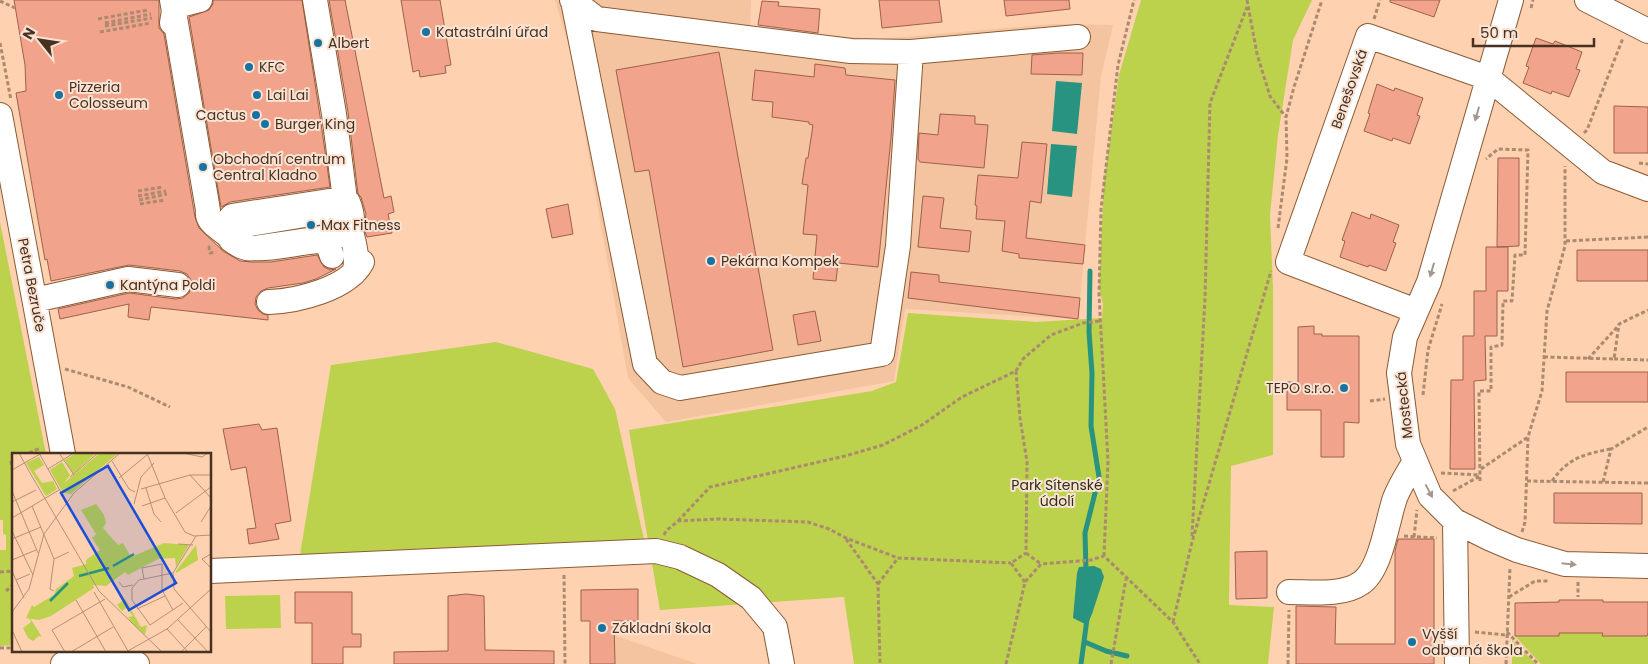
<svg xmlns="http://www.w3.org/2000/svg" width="1648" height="664" font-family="Poppins,sans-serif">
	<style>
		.built { fill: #f4c39f }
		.green { fill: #bcd14c }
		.water { fill: #279380 }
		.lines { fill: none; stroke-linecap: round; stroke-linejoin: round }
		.stream { stroke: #279380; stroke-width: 5 }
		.building { fill: #f2a38b; stroke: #9d614f }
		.minor-casing { stroke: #8b5b34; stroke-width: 26 }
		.path { stroke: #ac8a70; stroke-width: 3; stroke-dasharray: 4 2.5; stroke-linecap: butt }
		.minor { stroke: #fff; stroke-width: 24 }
		.oneway { fill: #a39890 }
		.poi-dot { fill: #1973a2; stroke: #fae3d3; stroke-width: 2 }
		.labels { text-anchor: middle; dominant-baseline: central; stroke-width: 4; stroke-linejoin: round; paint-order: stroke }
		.poi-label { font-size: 14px; fill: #473121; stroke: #fae3d3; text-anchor: start }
		.street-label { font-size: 14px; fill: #473121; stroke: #fae3d3 }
		.park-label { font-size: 14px; fill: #2c3019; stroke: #fae3d3 }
		.inset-river { fill: none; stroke: #279380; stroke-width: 2.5 }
		.inset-road { fill: none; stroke: #b59177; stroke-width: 1 }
		.view { fill: #1d4ed8; fill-opacity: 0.15; stroke: #1d4ed8; stroke-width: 2.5 }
		.inset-edge { fill: none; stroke: #473121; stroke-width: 2.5 }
	</style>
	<rect width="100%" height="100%" fill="#fed1b0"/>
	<path class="built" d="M555,0H751L750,30L879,39L1054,24L1113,25L1101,76L1078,319L905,309L894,381L666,422L628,378L570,50Z
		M637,589L638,621H613L614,635L697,664H590V621H581V590Z"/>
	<path class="green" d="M1141,0H1312L1293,40L1278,135L1270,215L1273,289V455L1231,466L1229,605L1274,607L1268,664H854L844,597L660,610L629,430L872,391L896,382L908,313L1036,322L1102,318L1103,304L1099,288L1104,180L1119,75Z
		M0,222L46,454H14L13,645L0,646V550H6V535L3,534V520H0Z
		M496,342L593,369L615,409L645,544L300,555L331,365Z
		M280,595L281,628L226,629L225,596Z
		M1559,633H1603V635L1648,633V664H1541L1515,636H1559Z
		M1512,640L1536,664H1512Z"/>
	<path class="water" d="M1056,81L1082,83L1077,134L1052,131Z
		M1051,144L1077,146L1072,197L1047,194Z
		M1094,566L1101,569L1104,577L1092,614L1087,625L1073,618L1077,573L1079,567Z"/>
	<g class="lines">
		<path class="stream" d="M1086,571L1085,533L1099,477L1091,426L1092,373L1089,332L1090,271
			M1085,642L1106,651L1127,656
			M1081,664L1087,619"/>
	</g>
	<path class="building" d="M14,0H159V28L164,34L195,217L199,228L223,251L240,261L251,262H271L317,255L324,267L330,270L336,269L316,279L303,283L268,288L261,291L256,297L255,304L258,310L263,314L268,315V320L151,307L149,320L128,317L129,304L60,319L58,309L129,293L176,299L183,298L189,293L192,286L191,280L187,274L180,271L129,265L51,281L47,259L45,260L16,93L26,91L25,65Z
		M213,0H302L320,116L330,187L230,202L221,207L189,17L209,10L213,4Z
		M329,0H345L384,198L391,196L394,212L388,214L392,233L367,237L364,229L366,214L361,197L358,194L348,112Z
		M401,0H440L451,65L445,66L446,73L420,77L419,70L413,72Z
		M879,0H939L942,22L882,28Z
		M1004,0H1069L1070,9L1006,16Z
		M1390,0H1440L1434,17L1390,2Z
		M762,1L779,2L778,6L820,9L818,33L758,25Z
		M1536,38L1553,44L1555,41L1582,52L1576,69L1580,70L1569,97L1552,91L1551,94L1523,83L1529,67L1526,66Z
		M719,52L773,350L683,367L649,170L635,172L616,70Z
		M1059,53H1083L1082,75L1031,74L1032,55Z
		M815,64L845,68L846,75L895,80L891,138L878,267L838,263L836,281L813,279L817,235L803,234L808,185L802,184L806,158H808L813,125L809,124V122L772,117L773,102L752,100L755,70L814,77Z
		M1377,84L1394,91L1395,88L1423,98L1417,115L1420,116L1410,144L1393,138L1392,141L1364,131L1370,114L1368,113Z
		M1614,106L1648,107V153H1614Z
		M940,114L975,116V124L988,125L984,168L920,162L918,159L919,133L938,135Z
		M1022,142L1047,144L1041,203L1030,201L1026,238L1085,245L1083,264L1019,258V254L1002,251L1005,221L976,219L977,206L975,205L978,175L1018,178Z
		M1498,158H1519V246L1497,247Z
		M923,196L944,198L940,228L971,231L969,252L918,247Z
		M568,204L573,234L552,238L546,209Z
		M1352,212L1370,219L1371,214L1399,225L1393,242L1396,243L1386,271L1369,265L1368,267L1340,257L1345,241L1342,240Z
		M1486,247H1508V291H1497V336H1485L1486,380L1474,381L1475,469H1450L1451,380H1463V336H1474V291H1486Z
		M1577,250H1648V281H1577Z
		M911,272L939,275V282L1080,298L1078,319L908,298Z
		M815,311L821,341L798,345L793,315Z
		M1314,326V334H1322V336H1359V423L1344,422V457H1321V410H1287V382H1298V327Z
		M1566,372H1648V402H1566Z
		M259,424L262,430L277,428L291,521L275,524L279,539L249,544L247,529L256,528L246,467L231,470L223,429Z
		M1554,493H1642V524L1554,523Z
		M1398,539H1434V664H1296V606L1336,607L1335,644H1395V551Z
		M1267,551V598L1236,599L1235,552Z
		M638,589V621H614L615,664H590V621H581V590Z
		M295,592H352V634H361V647H343V664H312V623H295Z
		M466,594L484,596L485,650L554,651V664H394V652L448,651V596Z
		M1559,600H1603V602H1648V633L1647,636H1602L1603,633H1559V636H1515V603L1559,602Z"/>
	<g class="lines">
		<g class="minor-casing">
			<path id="minor" d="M172,0L208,210C206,222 218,227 226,234
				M315,0L334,114L347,215
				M572,0L597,19L851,51L911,52L1078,37
				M1511,0L1429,282L1405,337L1399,373L1408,444L1430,496L1455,521L1491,539L1517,550L1565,564L1648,566
				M1587,0L1648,31
				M573,1L645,364L662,382L680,388L882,354L898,246L911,52
				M172,23L174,10L177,6L200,0
				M0,115L63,454
				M332,256L328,245L322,241C297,240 238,264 225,230L228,221L232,216L238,215L342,199L348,202C353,215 356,229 341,235L255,248C245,250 238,245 231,240C230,234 230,227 237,226L335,210L347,216C351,234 360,255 354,273
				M35,300L128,279L178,285
				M269,302C297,301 348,289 362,262
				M1416,311L1288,262L1368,36L1488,78L1603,172L1648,189
				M1455,521L1457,664
				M210,571L656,551L680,557L718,575L751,598L775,627L782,664
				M1289,592C1311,592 1343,596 1361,583C1381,570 1387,521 1395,498C1400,485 1408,473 1415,461
				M63,664H137"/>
		</g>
		<path class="path" d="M1247,0L1257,54L1270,96L1285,116
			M0,1L15,8
			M1531,8L1533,0
			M98,19L148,10
			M1374,19L1380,0
			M105,23L151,14
			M105,26L152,18
			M100,32L151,23
			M0,43L11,100
			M1584,133L1587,130L1623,38
			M1639,163L1648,164
			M138,191L163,187
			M138,196L166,191
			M139,200L167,194
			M140,204L165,200
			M1278,228L1287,158L1286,117L1294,87L1322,0
			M1566,241L1648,237
			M210,247H209L210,253L216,252
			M1544,357L1614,359L1619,324L1648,310
			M1588,359L1619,325
			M1614,359L1648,360
			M65,369L128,387L170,407
			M1016,371L1020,418L1027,462L1026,553
			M1423,395L1428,350L1442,304
			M1370,401L1385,399
			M29,453L41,448
			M11,461L14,482
			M1481,469L1528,437
			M1441,473L1480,475
			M1480,481L1479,391H1491V347L1502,345L1503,301H1512L1515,255H1525L1528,150L1498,149L1486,159
			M1527,481L1648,483
			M1552,481C1568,458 1584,454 1611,449
			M1603,482L1611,449L1648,427
			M1453,491L1480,476
			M678,521L710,487L845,456L883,445L922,425L962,397L1016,371L1023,359L1051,335L1083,323L1100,321
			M1522,532L1525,522L1528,437L1542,391L1547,311L1565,246V166
			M664,535L666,531L678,521L717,519L808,522L829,529L846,538L898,558L1011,563
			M1192,536L1205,298L1210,103L1247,7
			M1404,536L1437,538
			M1414,537L1417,510
			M846,539L878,584L880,664
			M1026,553L1041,564
			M1104,556L1108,461L1099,294L1101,209L1118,65L1134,0
			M0,572L14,571
			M564,575L565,664
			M1025,582L1011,563L1026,553
			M1578,582V597
			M878,584L898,558
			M6,591L14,584
			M1509,597L1535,581H1550
			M1173,622L1192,542L1271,271
			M1475,632L1506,635
			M1507,632L1538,664
			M0,648H14
			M1006,664L1025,582L1041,564L1091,560L1104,556L1173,622L1200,664
			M1111,664L1126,579
			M1288,664L1289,610
			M1506,664L1510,567"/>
		<use href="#minor" class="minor"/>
	</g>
	<defs><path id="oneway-solid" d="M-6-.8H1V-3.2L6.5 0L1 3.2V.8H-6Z" transform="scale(1.25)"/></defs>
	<g class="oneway">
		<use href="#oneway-solid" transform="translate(1477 114) rotate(106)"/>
		<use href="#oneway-solid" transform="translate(1432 270) rotate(106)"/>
		<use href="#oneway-solid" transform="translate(1429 491) rotate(62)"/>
		<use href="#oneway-solid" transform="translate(1569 564) rotate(6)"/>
	</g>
	<g class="poi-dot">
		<circle cx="426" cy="32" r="5"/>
		<circle cx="318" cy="43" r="5"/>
		<circle cx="249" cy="67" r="5"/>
		<circle cx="59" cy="95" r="5"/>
		<circle cx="257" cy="95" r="5"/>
		<circle cx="256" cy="115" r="5"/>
		<circle cx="265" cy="124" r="5"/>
		<circle cx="203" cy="167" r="5"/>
		<circle cx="311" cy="225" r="5"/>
		<circle cx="711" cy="261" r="5"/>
		<circle cx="110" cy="285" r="5"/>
		<circle cx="1344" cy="388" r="5"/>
		<circle cx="602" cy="628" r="5"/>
		<circle cx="1412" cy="642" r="5"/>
	</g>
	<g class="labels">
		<g class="poi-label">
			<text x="436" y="32">Katastrální úřad</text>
			<text x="328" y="43">Albert</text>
			<text x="259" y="67">KFC</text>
			<text x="69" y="87">Pizzeria<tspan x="69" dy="16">Colosseum</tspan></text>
			<text x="267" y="95">Lai Lai</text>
			<text x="246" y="115" text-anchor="end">Cactus</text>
			<text x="275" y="124">Burger King</text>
			<text x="213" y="159">Obchodní centrum<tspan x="213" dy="16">Central Kladno</tspan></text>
			<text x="321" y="225">Max Fitness</text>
			<text x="721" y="261">Pekárna Kompek</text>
			<text x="120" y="285">Kantýna Poldi</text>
			<text x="1334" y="388" text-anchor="end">TEPO s.r.o.</text>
			<text x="612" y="628">Základní škola</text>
			<text x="1422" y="634">Vyšší<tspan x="1422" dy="16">odborná škola</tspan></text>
		</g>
		<g class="street-label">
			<text transform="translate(1349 89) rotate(-71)">Benešovská</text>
			<text transform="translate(32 285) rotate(79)">Petra Bezruče</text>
			<text transform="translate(1404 405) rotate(-96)">Mostecká</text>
		</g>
		<g class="park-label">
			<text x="1057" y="485">Park Sítenské<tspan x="1057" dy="16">údolí</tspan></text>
		</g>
	</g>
	<g transform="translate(12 453)">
		<rect width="199" height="199" fill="#fed1b0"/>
		<path d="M64,0H84L61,21L53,7ZM88,0H106L59,41L51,40L38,17L50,9L58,22L52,30ZM27,4L32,12L22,18L30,30L41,28L45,36L34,43L14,10ZM84,51L92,62L94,70L91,75L106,92L111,90L119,104L152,90L177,92L164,114L163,105L146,106L116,122L113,119L94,133L81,132L82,135L39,163L27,167L14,165L20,152L22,154L42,142L44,136L62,123L60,115L74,111V107L88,97L80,85L84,81L69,57ZM184,92L186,107L164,120V118ZM113,146L129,174L135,172L133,182L117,167L116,165L120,168L116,164L121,163L114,155L110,158L105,152ZM17,165H18L30,184L27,183L21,188L16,185L11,175L19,169Z" fill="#bcd14c"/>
		<path class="inset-river" d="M101,113L122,101M67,123L97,115M38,148L56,130"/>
		<path class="inset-road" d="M7,0L18,20M27,0L55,50M47,0L62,22M135,0L153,45L173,79L182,83L199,82M171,0L190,4L196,0M100,8L117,36L123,39M36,16L62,0M0,17L30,0M18,20L87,138L150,199M178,22L199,45M58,24L86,0M107,25L136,1M134,35L142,61L149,69M129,36L178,22H199M0,38L26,100M0,49L24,37M122,51L129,24L142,10M20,53L42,106L38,136L42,138M130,53L153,45M164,60L199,34M0,65L47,37M189,69L199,53M0,78L21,122M184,83L161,120L162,136L199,179M0,86L29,74M166,91L181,92M199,101L190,106L199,115M42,106L57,99M0,107L24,97M0,118L12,145M161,120L127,127L120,135V147L138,172L171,150M132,126L130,115L150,111V137L161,157M4,127L18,121M107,129L111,134L121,132M82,139L116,198M64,147L94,199M125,156L153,143M0,159L17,136L32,81L62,40L108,0M166,167L196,199M155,176L176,199M0,177L10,199M53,199L40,177L93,146M59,199L101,174M114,199L155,176L199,136M169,199L194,174"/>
		<path class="view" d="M96,13L164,130L117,157L49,40Z"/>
		<rect width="199" height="199" class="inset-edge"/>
	</g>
	<g transform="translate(40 40) rotate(300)" stroke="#fae3d3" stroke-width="4" paint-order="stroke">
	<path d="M0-4L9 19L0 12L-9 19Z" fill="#473121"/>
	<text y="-8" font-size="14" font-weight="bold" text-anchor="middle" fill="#473121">N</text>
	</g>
	<path d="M1473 38v8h121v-8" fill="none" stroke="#473121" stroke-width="2.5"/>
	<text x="1480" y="38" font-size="15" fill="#473121" stroke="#fae3d3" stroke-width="4" paint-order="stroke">50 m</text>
</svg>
